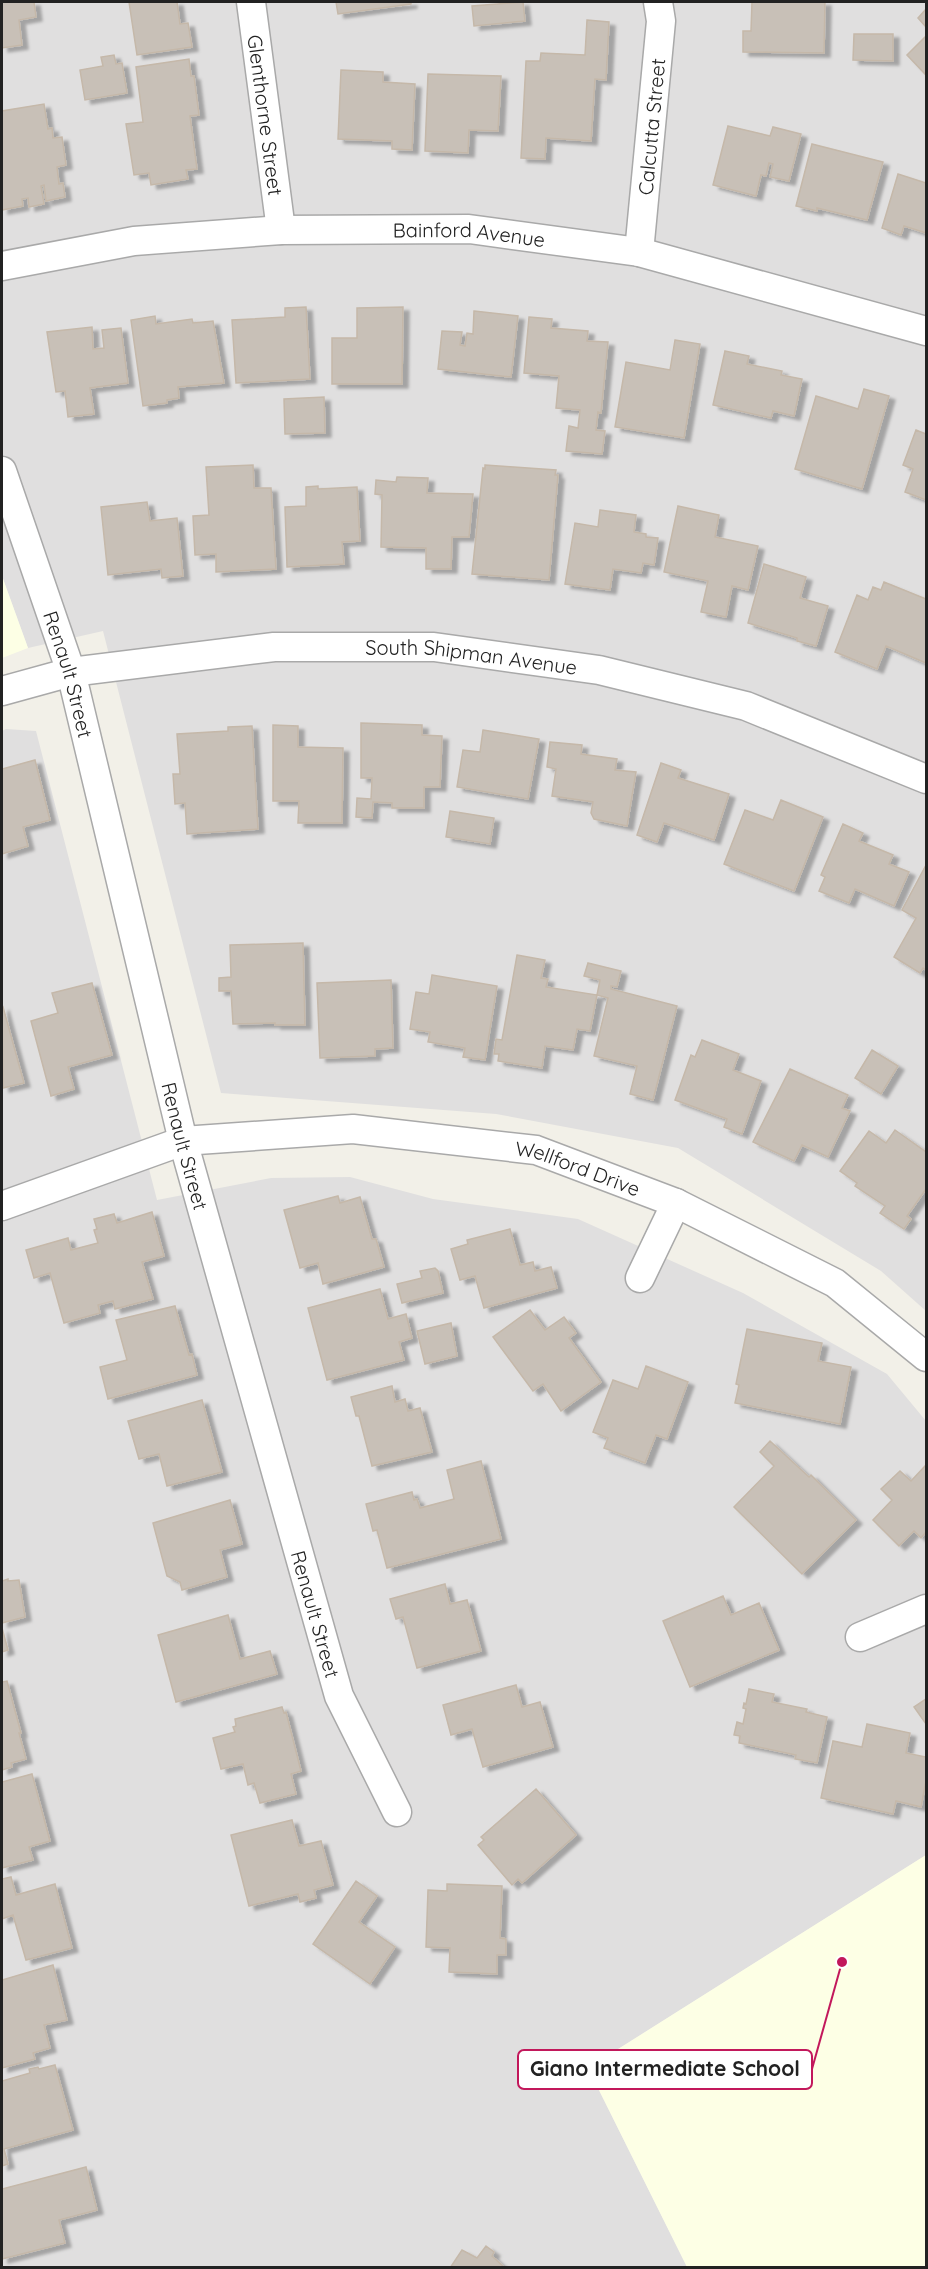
<svg xmlns="http://www.w3.org/2000/svg" width="928" height="2269" font-family="Quicksand,sans-serif">
	<style>
		.residential { fill: #e0dfdf }
		.education { fill: #fdffe5 }
		.building { fill: #c8c0b7; stroke: #c5b8a9; stroke-width: 1.5; filter: url(#shadow) }
		.lines { fill: none; stroke-linecap: round; stroke-linejoin: round }
		.street-casing { stroke: #a9a9a9; stroke-width: 31 }
		.street { stroke: #fff; stroke-width: 28 }
		.labels { text-anchor: middle; dominant-baseline: central; stroke-width: 4.5; stroke-linejoin: round; paint-order: stroke }
		.street-label { font-size: 20px; fill: #222; stroke: #fff }
		.leader { fill: none; stroke: #c2185b; stroke-width: 2 }
		.callout-dot { fill: #c2185b; stroke: #fff; stroke-width: 2 }
		.callout { fill: #fff; stroke: #c2185b; stroke-width: 2 }
		.callout-label { font-size: 21px; text-anchor: middle; font-weight: bold; fill: #222 }
	</style>
	<defs>
		<filter id="shadow"><feDropShadow dx="6" dy="4" stdDeviation="1.5" flood-color="#0004"/></filter>
	</defs>
	<rect width="100%" height="100%" fill="#f2f0e8"/>
	<path class="residential" d="M2,2H926V1311L881,1271L678,1148L496,1114L221,1093L103,631L28,648L2,576Z
		M6,729L36,731L157,1200L271,1178L350,1177L433,1199L578,1219L743,1293L887,1374L926,1421V1855L588,2068L687,2267L2,2268V731Z"/>
	<path class="education" d="M2,576L28,648L2,658Z
		M926,1855V2267H687L588,2068Z"/>
	<path class="building" d="M2,2H34L36,17L19,20L22,45L2,48Z
		M129,2H177L180,24L188,23L192,47L137,55Z
		M336,2H411V4L338,14Z
		M523,2L525,21L474,26L472,6Z
		M752,2H825L824,53L743,52V31H751Z
		M926,9V27L918,18Z
		M587,20L609,22L606,80L595,79L591,141L546,138L545,159L521,158L526,61H540L541,53L585,55Z
		M854,34H893V61L853,60Z
		M926,36V75L907,55Z
		M114,55L116,64L122,63L127,93L85,100L80,70L103,66L101,57Z
		M189,59L191,76H194L199,115L190,116L197,169L186,170L188,179L151,185L149,173L134,175L126,124L143,122L136,67Z
		M341,70L383,72V82L415,84L412,150L392,149V141L338,139Z
		M428,74L501,76L498,131L469,130L468,153L425,151Z
		M44,104L48,129L52,128L53,138L62,137L66,165L57,167L59,184L63,183L65,197L46,201L44,185L41,186L44,204L29,207L28,198L22,199L23,206L2,210V111Z
		M728,126L770,136L773,127L801,134L789,181L770,177L773,164L769,163L766,176L761,175L756,196L713,185Z
		M812,144L883,162L867,220L817,208V211L796,206Z
		M898,174L926,183V233L904,226L901,235L882,228Z
		M306,307L310,379L236,383L232,320L285,317V308Z
		M403,307L402,384H332V338H357V308Z
		M474,311L518,316L511,377L438,369L442,331L462,332L460,345L465,346L467,333L473,334Z
		M155,316L156,324L192,319L193,323L213,321L224,383L178,387L179,398L167,400V403L143,406L131,320Z
		M529,317L552,319L551,328L588,331L587,341L608,342L601,413L598,412L596,430L605,431L602,454L566,451L569,426L578,428L580,410L556,408L559,376L524,373Z
		M92,327L93,349L104,348L102,330L121,328L128,383L90,388L94,414L68,417L65,391L56,392L47,332Z
		M675,340L700,344L684,438L615,427L626,362L670,370Z
		M725,351L749,356L747,364L782,371L781,375L802,379L794,416L773,411L771,418L713,405Z
		M864,389L889,396L862,489L795,469L816,396L858,409Z
		M324,397L325,433L285,434L284,399Z
		M916,430L926,434V500L905,492L913,469L903,465Z
		M253,465L254,488H271L276,569L216,572V554L195,555L193,516L209,515L206,467Z
		M485,465L556,470L555,475H558L549,580L472,574L483,468L485,469Z
		M397,477L428,478L427,493L473,494L469,537H452L451,569H426V548L381,547L382,495L375,494L376,480L396,482Z
		M318,486V489L357,487L360,541L342,542L344,564L287,567L285,507L306,506V487Z
		M147,502L150,521L177,518L183,576L162,578L161,569L108,575L101,507Z
		M678,506L719,515L715,537L758,546L748,590L732,586L726,617L701,612L708,581L664,572Z
		M600,510L636,515L634,532L646,534V537L658,538L654,565L643,563L641,573L613,569L610,590L565,584L575,523L598,527Z
		M764,564L806,577L800,598L828,606L816,646L797,641V638L748,623Z
		M884,582L926,599V663L886,646L877,669L835,652L857,595L868,600L873,587L881,590Z
		M361,723L422,725V735L442,736L440,787H424V808H392V803L373,802L372,818L356,817L357,798L371,799L372,778H361Z
		M273,725L298,726V747L343,748L342,823H298L299,801H273Z
		M252,726L258,829L187,834L185,803L175,804L173,774H180L177,734L228,731V727Z
		M483,730L539,739L528,799L457,787L463,750L480,752Z
		M550,742L582,745L581,754L617,759L615,770L636,772L627,826L594,819L591,813L593,802L552,796L556,769L547,767Z
		M35,760L50,820L23,827L28,846L2,854V769Z
		M661,763L681,770L678,778L729,794L714,840L664,823L657,842L637,835Z
		M781,800L823,817L794,891L724,864L745,810L773,820Z
		M450,811L494,818L490,844L446,837Z
		M843,824L863,833L859,841L893,855L889,864L909,872L894,906L855,889L849,903L819,891L825,877L821,875Z
		M926,865V970L923,968L920,973L894,957L916,918L902,910Z
		M303,943L305,1025H275V1023L233,1024L231,991H219V978L231,977L230,945Z
		M517,955L545,960L541,978L548,979L546,987L597,995L590,1031L577,1029L573,1050L545,1046L542,1068L498,1061L499,1054H494L496,1039L502,1040Z
		M588,963L621,971L617,987L611,986V989L677,1006L653,1100L630,1094L637,1066L594,1056L608,998L597,995L600,980L584,976Z
		M432,975L497,986L485,1060L463,1057L465,1048L428,1042L430,1032L410,1029L416,992L429,994Z
		M391,980L393,1048L375,1049V1056L320,1058L317,983Z
		M92,983L112,1055L68,1067L74,1089L51,1096L31,1021L58,1013L52,993Z
		M3,1007L24,1083L3,1088L2,1008Z
		M702,1040L739,1054L733,1070L761,1081L742,1134L724,1127L727,1119L675,1100L691,1055L695,1057Z
		M872,1050L898,1066L881,1094L855,1078Z
		M790,1069L848,1095L842,1108L850,1111L828,1157L802,1145L794,1161L753,1142Z
		M895,1130L926,1152V1189L907,1216L911,1219L904,1229L880,1213L885,1206L855,1186L857,1183L840,1171L869,1131L886,1143Z
		M338,1196L340,1203L360,1197L372,1239H376L384,1267L323,1284L318,1263L300,1268L284,1210Z
		M152,1212L164,1256L142,1262L153,1299L115,1309L113,1301L98,1305L100,1313L64,1323L50,1273L34,1278L26,1250L68,1238L71,1250L98,1243L94,1230L97,1229L94,1219L114,1214L117,1223Z
		M510,1229L520,1265L533,1262L535,1271L551,1267L557,1288L484,1308L475,1276L460,1280L451,1249L468,1244L467,1240Z
		M435,1268L438,1271L443,1293L402,1303L397,1284L422,1278L420,1271Z
		M380,1289L388,1319L406,1314L412,1338L399,1342L404,1360L327,1380L308,1308Z
		M175,1306L189,1355L192,1354L197,1375L108,1399L100,1367L127,1360L116,1320Z
		M530,1310L545,1330L564,1317L576,1333L569,1338L601,1382L561,1411L543,1384L533,1391L493,1337Z
		M451,1323L457,1356L425,1364L417,1331Z
		M747,1329L822,1343L818,1361L851,1367L840,1424L735,1403L739,1385L736,1384Z
		M646,1366L688,1382L667,1439L656,1435L645,1463L604,1448L608,1438L593,1432L613,1380L638,1389Z
		M392,1386L395,1402L405,1399L408,1411L420,1408L432,1452L372,1466L359,1416H356L351,1397Z
		M202,1400L222,1472L167,1486L159,1454L139,1459L128,1421Z
		M770,1441L809,1477L811,1475L856,1520L802,1574L734,1507L774,1466L760,1452Z
		M481,1461L501,1539L387,1568L377,1530L373,1531L366,1504L412,1492L414,1500L417,1499L420,1508L454,1499L447,1470Z
		M926,1465V1532L921,1538L914,1531L899,1546L873,1520L892,1500L881,1489L900,1471L911,1481Z
		M230,1500L242,1544L220,1550L227,1577L182,1590L180,1582L167,1576L153,1523Z
		M8,1579V1581L19,1580L25,1617L2,1623V1581Z
		M445,1584L450,1604L467,1600L481,1651L417,1668L403,1617L396,1619L390,1599Z
		M723,1596L731,1615L759,1603L779,1650L690,1687L663,1621Z
		M228,1615L240,1659L270,1651L277,1674L176,1702L158,1635Z
		M2,1628L8,1650L2,1652Z
		M7,1681L21,1733H19L26,1759L11,1763L12,1767L2,1770V1682Z
		M516,1685L522,1707L540,1702L553,1747L483,1767L472,1729L451,1735L443,1705Z
		M749,1689L774,1694L772,1702L807,1709L806,1712L827,1717L817,1763L795,1759L796,1755L739,1743L740,1736L734,1735L737,1722L743,1724L746,1709L743,1708L744,1703L746,1704Z
		M926,1699V1724L914,1707Z
		M282,1707L284,1713L286,1712L301,1771L291,1774L296,1794L260,1803L254,1783L248,1785L243,1764L221,1769L213,1738L235,1732L233,1727L236,1726L235,1719Z
		M867,1724L910,1733L906,1753L926,1757V1781L921,1807L896,1801L893,1814L821,1798L833,1741L862,1747Z
		M32,1774L50,1841L29,1847L33,1860L2,1868V1782Z
		M536,1789L576,1835L522,1883L518,1879L512,1885L478,1845L484,1840L481,1837Z
		M292,1820L299,1846L321,1841L333,1885L314,1890L316,1898L300,1902L298,1894L249,1906L231,1835Z
		M11,1877L16,1895L55,1884L72,1948L26,1960L13,1915L2,1919V1879Z
		M356,1881L377,1896L359,1922L395,1947L370,1984L313,1944Z
		M447,1884L502,1886L500,1938L506,1939V1955H497V1974L449,1972L450,1948L426,1947L428,1890L447,1891Z
		M53,1965L67,2020L44,2025L50,2048L33,2053L35,2059L2,2068V1980Z
		M55,2065L73,2130L4,2149L8,2164L2,2166V2081L30,2073L29,2069L38,2067L39,2069Z
		M86,2167L97,2210L59,2220L65,2243L2,2259V2189Z
		M486,2246L494,2252L492,2256L505,2268H450L462,2250L477,2258Z"/>
	<g class="lines">
		<g class="street-casing">
			<g id="street">
				<path id="s1" d="M251,2L281,230"/>
				<path id="s2" d="M639,252L661,21L658,2"/>
				<path id="s3" d="M2,266L134,241L281,230L469,229L639,252L926,331"/>
				<path id="s4" d="M2,471L71,672L183,1141L339,1696L397,1812"/>
				<path id="s5" d="M2,691L71,672L274,647H434L599,670L746,706L926,779"/>
				<path id="s6" d="M2,1206L183,1141L353,1129L536,1150L676,1203L835,1283L926,1357"/>
				<path d="M640,1278L676,1203"/>
				<path d="M860,1637L926,1609"/>
			</g>
		</g>
		<use href="#street" class="street"/>
	</g>
	<g class="labels">
		<g class="street-label">
			<text stroke="none"><textPath href="#s1" startOffset="114">Glenthorne Street</textPath></text>
			<text stroke="none"><textPath href="#s2" startOffset="126">Calcutta Street</textPath></text>
			<text stroke="none"><textPath href="#s3" startOffset="470">Bainford Avenue</textPath></text>
			<text stroke="none"><textPath href="#s5" startOffset="474">South Shipman Avenue</textPath></text>
			<text stroke="none"><textPath href="#s4" startOffset="214">Renault Street</textPath></text>
			<text stroke="none"><textPath href="#s4" startOffset="700">Renault Street</textPath></text>
			<text stroke="none"><textPath href="#s6" startOffset="592">Wellford Drive</textPath></text>
			<text stroke="none"><textPath href="#s4" startOffset="1186">Renault Street</textPath></text>
		</g>
	</g>
	<path class="leader" d="M842 1962L812 2069"/>
	<circle class="callout-dot" cx="842" cy="1962" r="6"/>
	<rect class="callout" x="518" y="2050" width="294" height="39" rx="6"/>
	<g class="callout-label">
		<text x="665" y="2076">Giano Intermediate School</text>
	</g>
	<rect width="928" height="2269" fill="none" stroke="#222222" stroke-width="6"/>
</svg>
